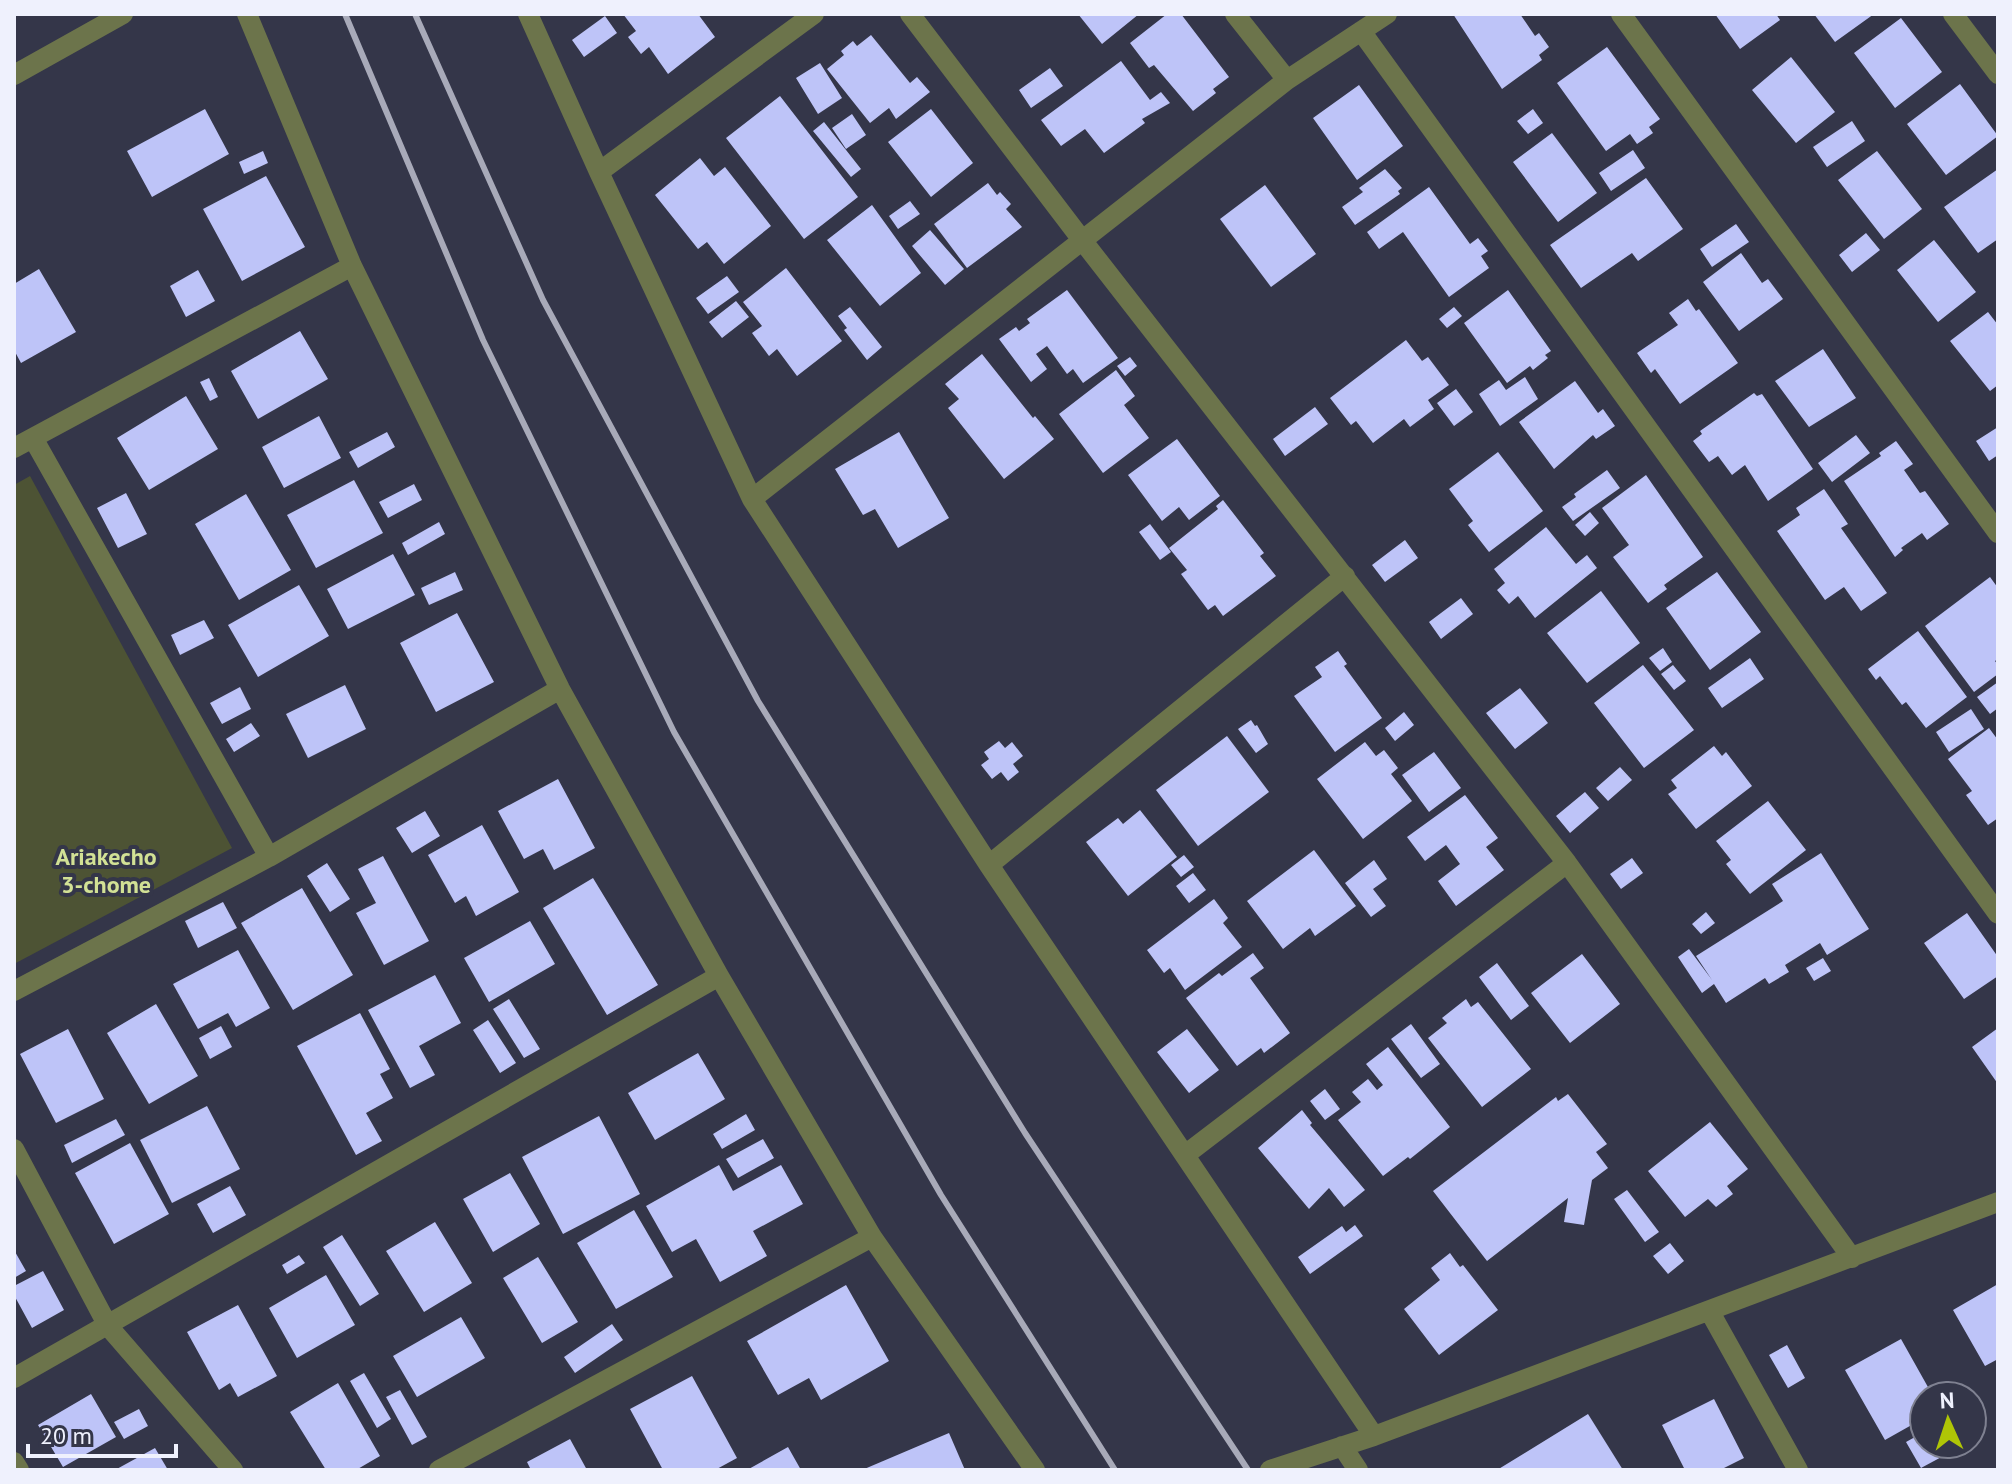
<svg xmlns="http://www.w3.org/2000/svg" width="2012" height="1484" font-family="'PT Sans',sans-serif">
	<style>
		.green { fill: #4d5334 }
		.building { fill: #bec4f8 }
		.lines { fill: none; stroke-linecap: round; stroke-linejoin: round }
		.minor { stroke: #6c744b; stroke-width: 20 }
		.rail { stroke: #a8aab9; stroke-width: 6 }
		.labels { text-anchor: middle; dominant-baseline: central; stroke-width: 8; stroke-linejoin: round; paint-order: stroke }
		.neighbourhood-label { font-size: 24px; font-weight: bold; fill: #d2e195; stroke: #343649 }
	</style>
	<rect width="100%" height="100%" fill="#343649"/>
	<path class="green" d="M30,476L232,848L14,964V485Z"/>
	<path class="building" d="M623,14H698L715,37L668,74L649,47L641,54L628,37L636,31Z
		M1078,14H1139L1102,44Z
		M1167,14H1181L1229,77L1213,89L1216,93L1193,111L1154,65L1149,68L1130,43Z
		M1453,14H1520L1535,36L1539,33L1549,47L1539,55L1542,60L1502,89Z
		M1715,14H1776L1780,20L1740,49Z
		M1814,14H1874L1835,42Z
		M605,16L617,33L584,57L572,40Z
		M1901,18L1942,72L1895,108L1854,53Z
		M871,35L910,83L917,77L930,92L896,119L889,108L870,123L827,69L844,55L841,51L853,41L857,46Z
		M1607,47L1660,119L1649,127L1653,133L1637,144L1630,134L1606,151L1557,83Z
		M1791,57L1835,112L1796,143L1752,90Z
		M1121,61L1150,100L1161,92L1170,103L1142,119L1145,123L1104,153L1085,129L1061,146L1041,120Z
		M820,63L842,98L818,114L796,78Z
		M1050,68L1063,86L1031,108L1019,90Z
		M1960,84L1998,136L1946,175L1907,124Z
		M1359,85L1403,146L1357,180L1313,118Z
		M780,96L858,197L804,239L726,138Z
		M205,109L229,154L152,197L127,151Z
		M931,109L973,163L931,197L888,142Z
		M1533,109L1543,123L1528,134L1517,121Z
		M852,114L866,135L846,149L832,128Z
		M1852,121L1865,141L1827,167L1813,147Z
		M824,122L861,169L851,177L813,131Z
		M1552,133L1597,193L1558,222L1513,162Z
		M1633,150L1645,168L1611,191L1599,173Z
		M263,151L268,163L244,174L239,162Z
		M1877,151L1922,209L1884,239L1838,180Z
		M700,158L714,176L725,167L771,226L724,264L707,242L698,249L655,195Z
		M1385,169L1402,188L1398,191L1400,194L1355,225L1342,207L1363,192L1359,188Z
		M1998,169V239L1978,253L1944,207Z
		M266,176L305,247L242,281L203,209Z
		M1646,178L1683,229L1638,261L1632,253L1581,288L1550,245Z
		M988,183L997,195L1000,192L1011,204L1006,209L1022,227L967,268L934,224Z
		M1265,185L1316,254L1271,287L1220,219Z
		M1429,187L1470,244L1478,238L1488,251L1481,256L1489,268L1449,297L1403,232L1379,249L1367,232Z
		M910,201L920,214L898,229L889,216Z
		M872,205L921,273L880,306L827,240Z
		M1736,224L1749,242L1712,267L1700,249Z
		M930,230L964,269L945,285L912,246Z
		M1866,233L1880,250L1852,272L1839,255Z
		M1934,240L1976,292L1938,322L1897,270Z
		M1741,253L1762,283L1768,279L1783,299L1739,331L1703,282Z
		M786,268L842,341L797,376L777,349L769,356L752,333L762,326L743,302Z
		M39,269L76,332L21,363L14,350V284Z
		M198,270L215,301L186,317L170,286Z
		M727,276L739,292L708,314L696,298Z
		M1067,290L1118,358L1083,383L1073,369L1067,374L1047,346L1036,354L1047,369L1031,382L999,339L1016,327L1019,331L1030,323L1027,319Z
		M1508,290L1551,351L1545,355L1548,358L1533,370L1530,366L1507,383L1464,323Z
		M1688,299L1696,311L1699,309L1738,363L1680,404L1655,369L1651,373L1637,353L1678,325L1669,313Z
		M736,301L749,317L722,338L709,322Z
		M850,307L882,347L867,360L844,330L847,328L838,316Z
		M1454,307L1462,316L1447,328L1439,319Z
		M1988,312L1998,325V385L1990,391L1950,341Z
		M300,331L328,379L258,419L231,371Z
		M1406,340L1422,361L1428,357L1449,385L1428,400L1434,409L1410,427L1404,419L1373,443L1356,421L1351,425L1330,398Z
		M1823,349L1856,398L1809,427L1775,381Z
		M982,354L1033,418L1035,416L1054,439L1004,479L948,408L959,399L945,384Z
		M1130,357L1137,366L1125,376L1117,366Z
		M1116,370L1135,396L1124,405L1149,438L1103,473L1059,414Z
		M1525,377L1538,399L1500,426L1479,394L1499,380L1506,390Z
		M209,378L218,397L210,401L200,382Z
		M1575,381L1598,413L1603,409L1615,426L1596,439L1593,435L1554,469L1519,422Z
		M1456,389L1473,412L1454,426L1437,403Z
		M1754,393L1757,396L1762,394L1813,469L1768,501L1745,465L1732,475L1718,456L1709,462L1693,441L1702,434L1700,431Z
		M186,396L218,449L149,490L117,438Z
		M1315,407L1328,424L1285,456L1273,439Z
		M319,416L341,458L284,488L262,447Z
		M1998,427V455L1989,461L1976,441Z
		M387,432L395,447L358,468L349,452Z
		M899,432L949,518L898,548L875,509L863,515L835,469Z
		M1856,435L1870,453L1832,482L1818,463Z
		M1177,439L1220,496L1189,520L1179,507L1162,521L1128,475Z
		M1896,441L1913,464L1904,470L1920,493L1925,491L1949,524L1927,540L1922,533L1901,548L1903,550L1895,557L1844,481L1881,456L1879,453Z
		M1498,452L1543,511L1489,552L1468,525L1473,521L1449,489Z
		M1607,470L1620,488L1573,521L1562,507L1576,497L1574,494Z
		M1646,475L1703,557L1664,585L1667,589L1648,603L1613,557L1629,545L1602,508Z
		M354,480L383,533L316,568L287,515Z
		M414,484L422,500L388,518L379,502Z
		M1824,489L1848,524L1841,528L1887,593L1861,611L1844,587L1825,600L1777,531L1800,515L1796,508Z
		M126,493L147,534L118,548L97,508Z
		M246,494L291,570L239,600L195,524Z
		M1223,500L1264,553L1260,556L1276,576L1223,616L1215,605L1208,610L1181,574L1187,570L1169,548L1218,509L1216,506Z
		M1590,512L1599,523L1585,536L1575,525Z
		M439,522L445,534L408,555L402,543Z
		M1150,524L1171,552L1160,560L1139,532Z
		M1546,527L1576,564L1587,555L1597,568L1535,618L1518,596L1509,604L1497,590L1505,583L1494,569Z
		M1405,540L1418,558L1385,582L1372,565Z
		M393,554L415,595L348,629L327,589Z
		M455,572L463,590L429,605L421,588Z
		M1717,572L1761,632L1710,670L1666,608Z
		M1990,577L1998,588V659L1995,661L1998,665V674L1974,692L1925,626Z
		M299,585L329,636L258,677L228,625Z
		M1601,591L1640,643L1587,683L1547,633Z
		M1461,598L1473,614L1441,639L1429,622Z
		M457,613L494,682L436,712L400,643Z
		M204,620L214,638L180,655L171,635Z
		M1918,631L1967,697L1926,728L1906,702L1902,705L1880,676L1876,680L1868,669Z
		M1663,648L1672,662L1660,671L1649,658Z
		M1338,651L1347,664L1344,666L1382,718L1335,752L1294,696L1322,677L1315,667Z
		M1750,658L1764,679L1722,708L1708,688Z
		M1643,665L1694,730L1644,768L1594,703Z
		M1673,665L1686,681L1674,690L1661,674Z
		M1998,682V708L1990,714L1977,697Z
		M345,685L366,729L308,758L286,714Z
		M240,687L251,709L222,724L210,703Z
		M1520,688L1548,723L1515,749L1486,713Z
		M1971,709L1984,729L1949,752L1936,732Z
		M1404,712L1414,725L1395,741L1385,728Z
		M1251,720L1255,726L1257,725L1268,744L1256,753L1238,729Z
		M251,723L260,736L234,752L226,739Z
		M1989,728L1998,740V818L1988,825L1966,795L1972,791L1948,759Z
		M1227,736L1269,792L1198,846L1156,790Z
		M999,741L1005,748L1012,742L1023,756L1013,764L1019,772L1008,781L1001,772L992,779L981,765L989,759L984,752Z
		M1365,742L1376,756L1384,750L1398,768L1391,774L1412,801L1363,839L1317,779Z
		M1714,746L1722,756L1726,752L1752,786L1696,829L1668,794L1677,788L1671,780Z
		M1434,752L1461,788L1429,812L1402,775Z
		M1620,767L1632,780L1608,801L1596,788Z
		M558,779L595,848L554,870L543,849L524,859L498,811Z
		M1585,792L1599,808L1570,833L1556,816Z
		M1465,795L1498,838L1486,847L1504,870L1456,906L1438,881L1460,864L1446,845L1425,861L1407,837Z
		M1768,801L1806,850L1750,894L1726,864L1731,860L1716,841Z
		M1140,810L1177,857L1128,896L1086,842L1118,818L1123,824Z
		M425,811L440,836L412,853L396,828Z
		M482,825L519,892L476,916L466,896L455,903L428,855Z
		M1314,850L1356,906L1315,936L1310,928L1283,949L1247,901Z
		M1821,853L1869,929L1827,955L1820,943L1785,965L1789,972L1769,984L1765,978L1726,1003L1714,984L1702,993L1678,957L1689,949L1712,980L1696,956L1783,901L1772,884Z
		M1184,855L1194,867L1181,877L1171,865Z
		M383,856L429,941L384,965L356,913L376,903L358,869Z
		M1632,858L1643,873L1621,889L1610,874Z
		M1374,860L1387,879L1373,889L1386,906L1371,917L1345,883Z
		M327,863L350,899L330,912L307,876Z
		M1193,873L1206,890L1189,903L1176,886Z
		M593,878L658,985L607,1015L543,908Z
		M302,888L353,975L293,1010L241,923Z
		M1214,899L1228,918L1223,923L1242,947L1185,990L1170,968L1164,973L1147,950Z
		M223,902L237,928L198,948L185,921Z
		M1706,912L1715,923L1701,934L1692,924Z
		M1967,913L1998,957V976L1964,999L1924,943Z
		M530,921L555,964L489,1002L464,958Z
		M238,950L270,1008L236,1027L228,1013L198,1029L173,984Z
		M1253,953L1264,968L1250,978L1290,1033L1264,1053L1261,1048L1237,1066L1186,998L1219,973L1222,976Z
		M1582,954L1620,1004L1570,1043L1531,993Z
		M1823,958L1831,971L1814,981L1806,968Z
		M1497,963L1529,1006L1511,1020L1479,977Z
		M435,975L461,1023L419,1046L435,1075L410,1088L368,1010Z
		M509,999L540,1049L524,1058L493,1009Z
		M1466,999L1471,1007L1478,1002L1531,1069L1482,1107L1428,1038L1447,1023L1442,1018Z
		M156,1004L198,1076L149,1104L107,1033Z
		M360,1013L390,1069L380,1074L393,1098L366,1113L382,1141L356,1155L297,1046Z
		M488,1020L516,1063L500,1073L473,1030Z
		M1411,1024L1440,1064L1421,1078L1391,1039Z
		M221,1026L232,1047L210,1059L199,1038Z
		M1998,1028V1084L1972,1047Z
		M68,1029L104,1099L56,1123L20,1054Z
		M1187,1029L1219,1070L1189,1093L1157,1052Z
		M1388,1047L1450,1127L1410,1159L1408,1157L1383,1176L1338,1120L1361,1102L1352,1092L1368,1079L1377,1090L1383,1085L1366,1064Z
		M698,1053L725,1099L655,1140L628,1093Z
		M1325,1089L1340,1109L1325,1120L1310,1101Z
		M1568,1094L1607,1144L1596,1152L1608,1168L1592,1180L1584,1225L1564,1222L1568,1198L1487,1261L1433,1191L1556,1097L1558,1101Z
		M207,1106L240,1169L172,1203L140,1140Z
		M1302,1110L1312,1123L1310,1125L1365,1190L1344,1207L1329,1188L1309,1209L1258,1148Z
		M746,1114L755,1130L722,1149L713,1134Z
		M599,1116L640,1194L563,1234L522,1157Z
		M116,1119L125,1135L72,1163L64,1145Z
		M1710,1122L1748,1169L1727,1186L1733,1194L1716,1207L1708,1199L1685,1217L1648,1171Z
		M763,1139L774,1158L738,1178L726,1159Z
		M130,1143L169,1214L114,1244L75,1173Z
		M719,1165L733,1191L781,1165L803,1204L753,1231L767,1256L720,1282L696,1239L672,1252L646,1206Z
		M510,1173L540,1224L493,1252L463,1199Z
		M230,1186L246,1215L213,1233L197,1204Z
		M1627,1190L1659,1232L1645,1242L1614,1199Z
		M634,1210L673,1277L616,1309L577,1243Z
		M435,1222L472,1283L424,1312L386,1251Z
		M1355,1225L1363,1236L1310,1274L1298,1257L1342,1226L1346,1232Z
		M342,1235L379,1294L360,1306L323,1247Z
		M1670,1243L1684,1261L1668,1274L1653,1256Z
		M14,1250L26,1271L14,1278Z
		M1450,1253L1460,1267L1463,1265L1498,1310L1439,1355L1404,1309L1440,1280L1431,1268Z
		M299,1255L305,1263L287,1274L282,1265Z
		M538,1257L578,1322L542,1343L503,1278Z
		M43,1271L64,1310L32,1328L14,1295V1286Z
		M326,1275L355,1325L297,1358L269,1308Z
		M1998,1284V1359L1985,1366L1953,1310Z
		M846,1285L889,1361L821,1400L809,1378L778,1395L747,1341Z
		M238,1305L277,1376L238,1397L230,1383L219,1390L187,1332Z
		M461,1317L485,1358L417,1397L393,1356Z
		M612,1324L623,1340L575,1373L564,1357Z
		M1901,1339L1933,1396H1924V1418L1885,1440L1845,1370Z
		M1787,1345L1805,1378L1788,1388L1769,1355Z
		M364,1373L391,1419L377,1428L350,1381Z
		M692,1376L737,1458L715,1470H663L630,1409Z
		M338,1383L380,1456L356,1470H326L290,1412Z
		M400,1390L427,1437L412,1445L386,1397Z
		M91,1394L116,1437L63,1467L38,1425Z
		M1714,1399L1744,1458L1720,1470H1685L1662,1425Z
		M139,1409L148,1426L124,1439L114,1422Z
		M1588,1414L1623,1470H1497Z
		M1924,1432V1444H1958L1960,1447L1921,1468L1906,1442Z
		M949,1433L965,1470H862Z
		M570,1439L587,1470H531L527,1462Z
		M788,1447L801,1470H747Z
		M155,1448L168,1470H115Z"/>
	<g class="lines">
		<path class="minor" d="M247,14L352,266L560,689L719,976L872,1237L1035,1470
			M528,14L599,172L752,499L989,865L1374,1436
			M910,14L1082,240L1567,863L1852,1258
			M1235,14L1287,80
			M1621,14L1998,533
			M1953,14L1998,74
			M1361,31L1998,914
			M14,75L123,14
			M599,172L814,14
			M33,438L269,857
			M14,448L352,266
			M752,499L1287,80L1387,14
			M989,865L1345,576
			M14,991L269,857L560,689
			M14,1149L108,1326L233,1470
			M1185,1155L1567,863
			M1710,1312L1798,1470
			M14,1378L719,976
			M1342,1446L1358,1470
			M14,1462L19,1470
			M439,1470L872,1237
			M1270,1470L1374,1436L1998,1202"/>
		<path class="rail" d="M345,14L483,340L674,732L941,1195L1115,1470
			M415,14L543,300L758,701L1025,1133L1248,1470"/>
	</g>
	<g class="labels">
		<g class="neighbourhood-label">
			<text x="106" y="856">Ariakecho<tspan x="106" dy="28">3-chome</tspan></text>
		</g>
	</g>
	<rect width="2012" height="1484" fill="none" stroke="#eff1fd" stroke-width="32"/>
	<g transform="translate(1948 1420) rotate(357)"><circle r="38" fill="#343649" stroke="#7f8191" stroke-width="2"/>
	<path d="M0-6L14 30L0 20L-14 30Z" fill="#afc506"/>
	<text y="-12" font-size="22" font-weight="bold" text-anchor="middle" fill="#eff1fd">N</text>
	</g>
	<path d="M28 1444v12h148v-12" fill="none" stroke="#eff1fd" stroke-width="4"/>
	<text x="40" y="1444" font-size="24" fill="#eff1fd" stroke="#343649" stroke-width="6" paint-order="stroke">20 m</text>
</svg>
